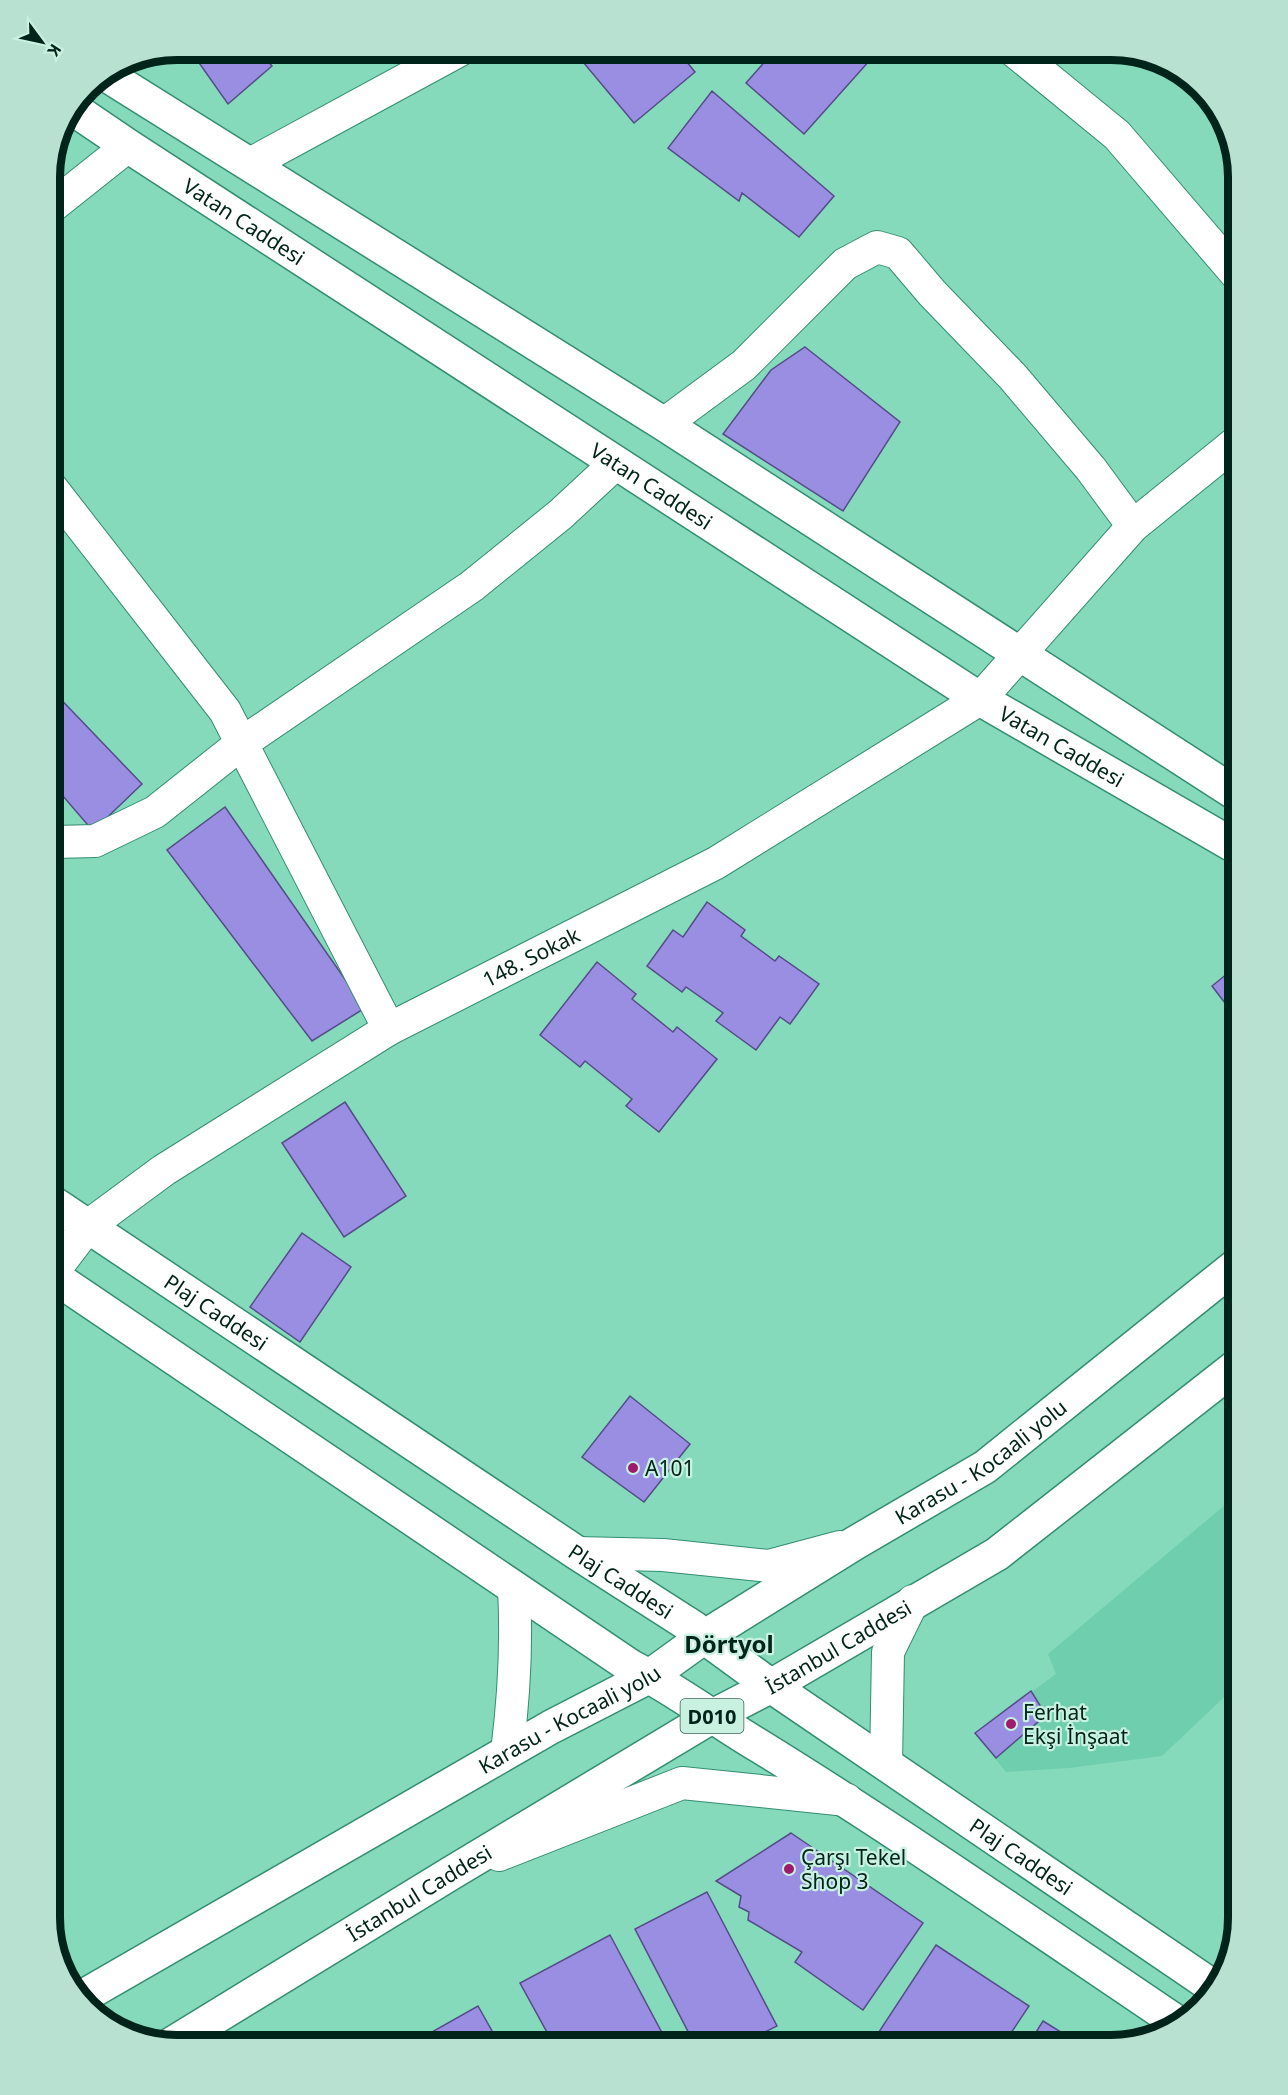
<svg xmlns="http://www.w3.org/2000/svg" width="1288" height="2095" font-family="'Noto Sans',sans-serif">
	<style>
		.built { fill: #6fceae }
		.building { fill: #998ee2; stroke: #554c87; stroke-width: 1.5 }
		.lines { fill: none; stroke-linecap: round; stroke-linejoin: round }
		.minor-casing { stroke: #348d72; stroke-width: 34 }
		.secondary-casing { stroke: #348d72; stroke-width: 36 }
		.primary-casing { stroke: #348d72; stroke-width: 36 }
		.trunk-casing { stroke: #348d72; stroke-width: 36 }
		.minor { stroke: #fff; stroke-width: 32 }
		.secondary { stroke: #fff; stroke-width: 33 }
		.primary { stroke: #fff; stroke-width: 33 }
		.trunk { stroke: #fff; stroke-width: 33 }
		.poi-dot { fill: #9e1b6b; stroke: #c8f1e1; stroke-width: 2 }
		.labels { text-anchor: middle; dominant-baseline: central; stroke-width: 4.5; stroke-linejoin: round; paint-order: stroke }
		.shield { fill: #c8f1e1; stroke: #3c6255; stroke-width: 1.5 }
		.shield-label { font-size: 20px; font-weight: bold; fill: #002419 }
		.street-label { font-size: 21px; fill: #002419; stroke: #c8f1e1 }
		.poi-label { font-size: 21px; fill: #002419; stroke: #c8f1e1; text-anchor: start }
		.quarter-label { font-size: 24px; font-weight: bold; fill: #002419; stroke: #c8f1e1 }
		.rim { fill: none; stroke: #002419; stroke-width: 8 }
	</style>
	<rect width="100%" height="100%" fill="#84dabb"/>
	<path class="built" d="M1238,1494V1684L1162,1756L1069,1768L1006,1772L975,1733L1056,1674L1048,1654Z"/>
	<path class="building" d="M190,50H258L272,66L228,104Z
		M573,50H677L695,72L634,123Z
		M775,50H879L804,134L746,83Z
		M712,91L834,196L799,237L742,193L739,201L668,148Z
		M805,347L900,422L843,511L723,434L771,370Z
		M50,688L142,784L93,831L50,781Z
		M225,807L365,1008L312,1041L167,850Z
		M707,902L745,930L741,936L775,961L779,956L819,984L790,1024L780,1017L756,1050L716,1021L723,1013L686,987L682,992L647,966L673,930L683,937Z
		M597,962L636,994L632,999L673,1032L677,1027L717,1059L659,1132L626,1106L632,1099L585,1061L580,1067L540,1035Z
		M1238,965V1020L1212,986Z
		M345,1102L406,1196L344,1237L282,1143Z
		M302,1233L351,1267L300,1342L250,1307Z
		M630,1396L690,1444L644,1502L582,1457Z
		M1031,1691L1046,1715L996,1758L975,1733Z
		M791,1833L923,1923L863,2010L795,1962L802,1952L748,1920L749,1912L739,1907L741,1896L716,1881Z
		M707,1892L777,2026L739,2045H695L635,1929Z
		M610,1935L668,2044L666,2045H554L520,1983Z
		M936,1945L1029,2006L1003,2045H879L873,2041Z
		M478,2006L500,2045H409Z
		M1043,2021L1082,2045H1028Z"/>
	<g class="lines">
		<g class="minor-casing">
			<g id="minor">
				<path d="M1013,50L1117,135L1238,276"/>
				<path d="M250,164L460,50"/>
				<path d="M50,208L128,146"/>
				<path d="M664,424L744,365L845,264L877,247L898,253L932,293L1013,377L1091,469L1133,526"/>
				<path d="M50,486L225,711L389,1029"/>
				<path d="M50,840L55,842L95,841L155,812L242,743L472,586L561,514L616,463"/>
				<path id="s1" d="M50,1276L88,1226L164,1170L389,1029L716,863L980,699L1133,526L1238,441"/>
				<path d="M577,1553L663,1555L769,1566L840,1547"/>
				<path d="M507,1752C514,1697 517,1644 514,1589"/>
				<path d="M886,1764L888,1652L913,1601"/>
				<path d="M499,1855L682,1783L847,1800"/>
			</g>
		</g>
		<g class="secondary-casing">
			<g id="secondary">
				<path d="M105,74L664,424L1238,795"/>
				<path id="s2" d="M72,108L128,146L980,699L1238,848"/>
			</g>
		</g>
		<g class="primary-casing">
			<g id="primary">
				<path id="s3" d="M50,1201L577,1553L694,1628L704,1637L771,1686L1215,1988"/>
				<path d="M50,1274L630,1666C675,1689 717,1721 761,1747C903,1835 1040,1930 1178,2023"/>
			</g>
		</g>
		<g class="trunk-casing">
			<g id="trunk">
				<path id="s4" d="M82,1997L551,1727L650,1676L704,1637L855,1543L985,1467L1238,1264"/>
				<path id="s5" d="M170,2045L453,1872L711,1717L771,1686L997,1554L1238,1365"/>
			</g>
		</g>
		<use href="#minor" class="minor"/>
		<use href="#secondary" class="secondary"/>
		<use href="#primary" class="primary"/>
		<use href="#trunk" class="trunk"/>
	</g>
	<g class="poi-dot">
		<circle cx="633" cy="1468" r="6"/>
		<circle cx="1011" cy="1724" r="6"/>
		<circle cx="789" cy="1869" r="6"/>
	</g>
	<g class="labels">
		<rect class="shield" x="680.5" y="1699" width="63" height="34" rx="4.5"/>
		<g class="shield-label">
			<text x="712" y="1716">D010</text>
		</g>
		<g class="street-label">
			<text stroke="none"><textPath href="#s2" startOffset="206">Vatan Caddesi</textPath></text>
			<text stroke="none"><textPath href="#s2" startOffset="692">Vatan Caddesi</textPath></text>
			<text stroke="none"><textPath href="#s2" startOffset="1178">Vatan Caddesi</textPath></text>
			<text stroke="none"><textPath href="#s1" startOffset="582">148. Sokak</textPath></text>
			<text stroke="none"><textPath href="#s3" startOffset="200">Plaj Caddesi</textPath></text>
			<text stroke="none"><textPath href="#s4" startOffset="1047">Karasu - Kocaali yolu</textPath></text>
			<text stroke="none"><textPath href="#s3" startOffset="686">Plaj Caddesi</textPath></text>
			<text stroke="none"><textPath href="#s5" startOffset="778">İstanbul Caddesi</textPath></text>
			<text stroke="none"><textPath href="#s4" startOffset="561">Karasu - Kocaali yolu</textPath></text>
			<text stroke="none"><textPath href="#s3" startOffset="1172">Plaj Caddesi</textPath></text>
			<text stroke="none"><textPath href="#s5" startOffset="292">İstanbul Caddesi</textPath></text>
		</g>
		<g class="poi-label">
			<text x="645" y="1468">A101</text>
			<text x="1023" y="1712">Ferhat<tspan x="1023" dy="24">Ekşi İnşaat</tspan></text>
			<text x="801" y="1857">Çarşı Tekel<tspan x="801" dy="24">Shop 3</tspan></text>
		</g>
		<g class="quarter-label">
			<text x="729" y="1643">Dörtyol</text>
		</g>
	</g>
	<path d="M0 0H1288V2095H0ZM177 60H1111A117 117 0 0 1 1228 177V1918A117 117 0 0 1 1111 2035H177A117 117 0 0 1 60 1918V177A117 117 0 0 1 177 60Z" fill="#b8e1d1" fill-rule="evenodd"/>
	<path class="rim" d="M177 60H1111A117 117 0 0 1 1228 177V1918A117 117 0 0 1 1111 2035H177A117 117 0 0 1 60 1918V177A117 117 0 0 1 177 60Z"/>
	<g transform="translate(42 42) rotate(123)" stroke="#c8f1e1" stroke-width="4.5" paint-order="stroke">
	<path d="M0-4.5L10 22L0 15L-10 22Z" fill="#002419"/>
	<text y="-9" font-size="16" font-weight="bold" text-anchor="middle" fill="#002419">K</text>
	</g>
</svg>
